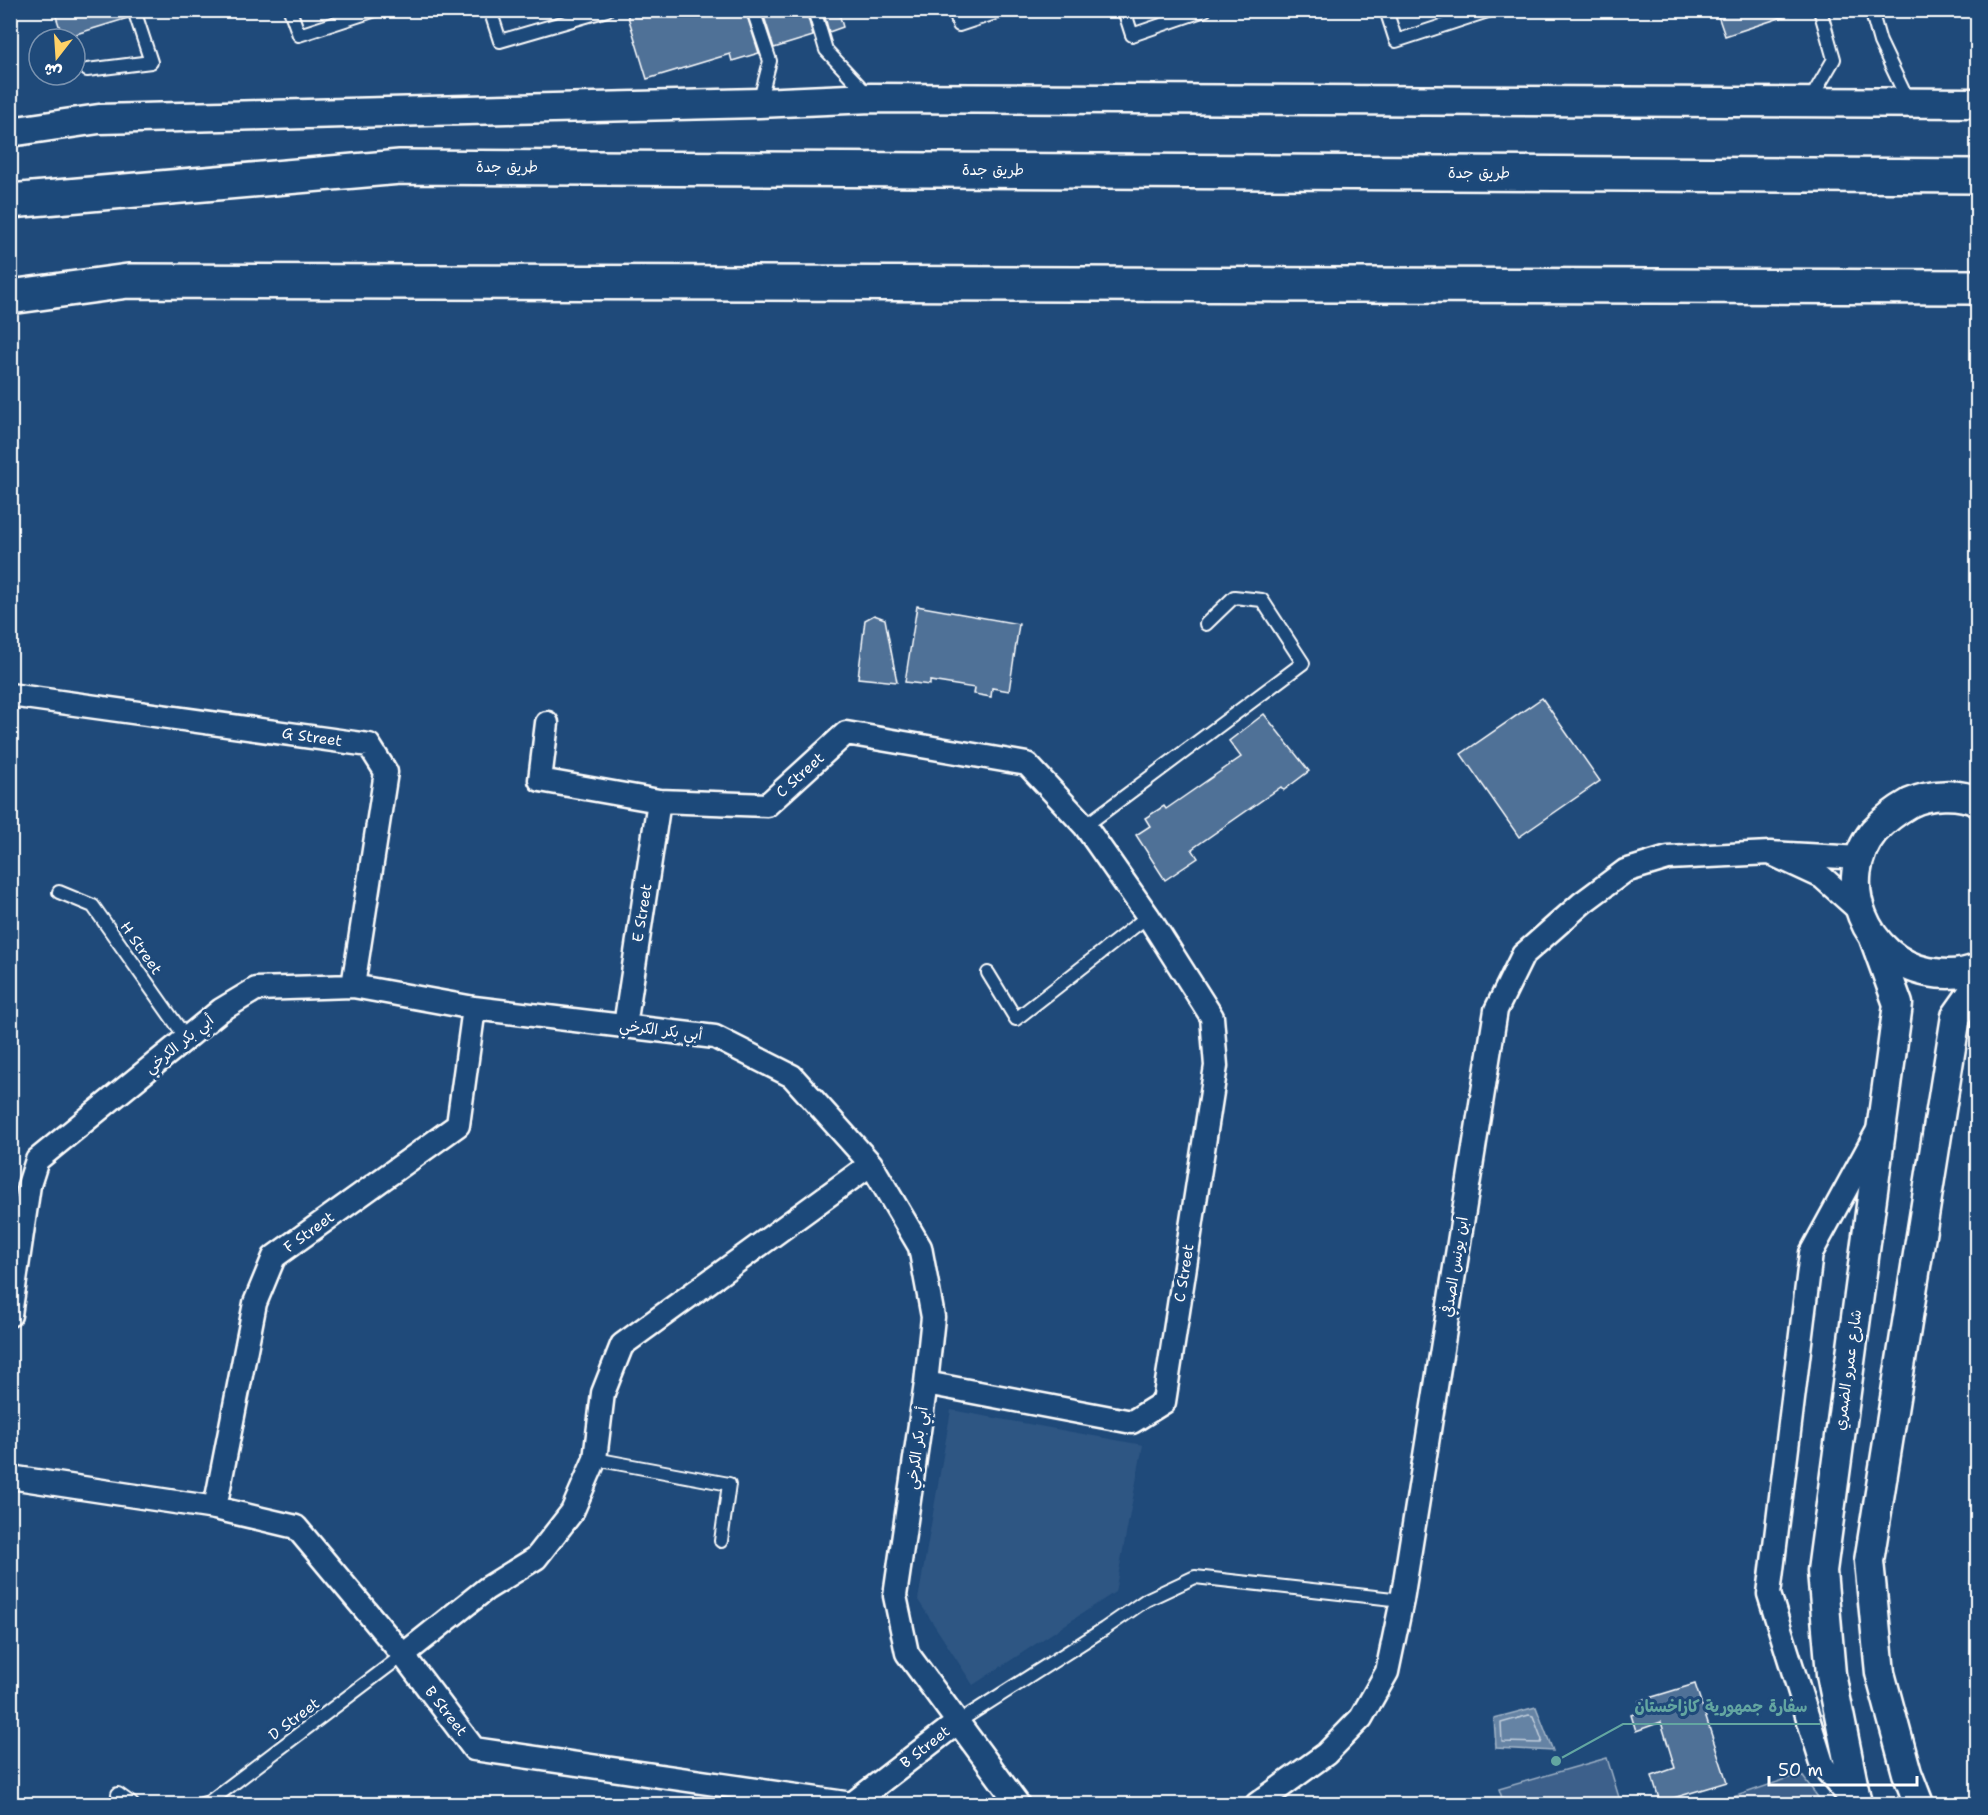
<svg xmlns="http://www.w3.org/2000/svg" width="1988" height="1815" font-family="'Shantell Sans','Playpen Sans Arabic',sans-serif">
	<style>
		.built { fill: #2e5683 }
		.green { fill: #3c618b; stroke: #9eb0c5; stroke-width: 1.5 }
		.water { fill: #6583a4; stroke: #a3b5c8; stroke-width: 1.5 }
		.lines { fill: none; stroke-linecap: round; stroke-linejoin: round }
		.shore { stroke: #c1cddb; stroke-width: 1.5 }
		.building { fill: #507197; stroke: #fff; stroke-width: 1.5 }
		.service-casing { stroke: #fff; stroke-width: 16 }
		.minor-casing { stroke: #fff; stroke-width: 27 }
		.tertiary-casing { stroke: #fff; stroke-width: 33 }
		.motorway-casing { stroke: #fff; stroke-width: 38 }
		.service { stroke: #1f4a7a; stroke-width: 12 }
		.minor { stroke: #1f4a7a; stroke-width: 22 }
		.tertiary { stroke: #1f4a7a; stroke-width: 28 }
		.motorway { stroke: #1f4a7a; stroke-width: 33 }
		.labels { text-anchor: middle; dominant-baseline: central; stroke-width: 6; stroke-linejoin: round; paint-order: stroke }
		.street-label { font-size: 15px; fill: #fff; stroke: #1f4a7a }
		.leader { fill: none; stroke: #63a6a1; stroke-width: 2 }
		.callout-dot { fill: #63a6a1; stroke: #1f4a7a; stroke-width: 2 }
		.callout-label { font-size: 16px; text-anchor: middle; font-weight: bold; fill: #63a6a1; stroke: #1f4a7a; stroke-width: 6; stroke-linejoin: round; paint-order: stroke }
	</style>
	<rect width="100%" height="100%" fill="#1f4a7a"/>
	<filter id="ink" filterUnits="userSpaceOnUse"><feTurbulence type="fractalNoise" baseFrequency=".0167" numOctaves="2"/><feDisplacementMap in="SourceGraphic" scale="12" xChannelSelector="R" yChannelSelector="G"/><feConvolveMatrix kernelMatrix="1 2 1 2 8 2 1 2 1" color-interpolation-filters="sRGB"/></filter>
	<g filter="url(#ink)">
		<path class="built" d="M951,1410L1143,1445L1115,1592L973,1685L918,1600Z"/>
		<path class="green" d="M1607,1758L1621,1804H1504L1499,1789Z
			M1801,1774L1823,1804H1713Z"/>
		<path class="water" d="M1536,1707L1553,1751L1496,1748L1494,1718Z"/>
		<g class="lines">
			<path class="shore" d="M1529,1715L1533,1716L1542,1740L1541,1743L1502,1742L1501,1723Z"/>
		</g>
		<path class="building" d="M54,10H126L128,18L63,38Z
			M626,10H745L759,53L732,61L730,54L647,79Z
			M762,10H806L813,36L774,48Z
			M823,10H838L843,27L829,32Z
			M1716,10H1792V14L1725,36Z
			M917,606L1019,624L1009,691L992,688L991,697L974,694L975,688L930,681V685L905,682Z
			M874,615L885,619L897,682L858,678L865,620Z
			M1542,698L1600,781L1519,837L1461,754Z
			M1264,714L1309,771L1284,790L1281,787L1192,849L1198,858L1165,880L1136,835L1150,826L1145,818L1164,806L1166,809L1241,757L1229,741Z
			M1695,1684L1727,1782L1660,1802L1652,1776L1675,1768L1661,1722L1636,1731L1631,1715L1643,1711L1639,1701Z"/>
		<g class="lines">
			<g class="service-casing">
				<path id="service" d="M290,10L299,35L376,10
					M490,10L500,41L607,10
					M753,10L770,61L759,103
					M814,10L826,50L868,95
					M955,10L959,25L1004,10
					M1124,10L1132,35L1205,10
					M1386,10L1396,41L1491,10
					M1871,10L1880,42L1909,103
					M87,70L151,62L134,10
					M1809,102L1834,59L1820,10
					M1085,826L1303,663L1262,600L1234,597L1206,624
					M59,892L93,906L186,1038
					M988,973L1016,1019L1148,916
					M595,1459L729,1484L721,1541
					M958,1722L1104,1629L1146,1600L1195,1577L1402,1600
					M118,1794L132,1804
					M202,1804L209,1802L403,1655"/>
			</g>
			<g class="minor-casing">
				<path id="minor" d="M10,695L369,745L386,772L353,986
					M547,723L540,780L659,801L767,805L846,733L1027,764L1085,826L1148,916L1212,1017L1216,1066L1164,1402L1132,1422L926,1383
					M1860,911L1822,877L1770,853L1860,858
					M625,1026L659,801
					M10,1315L29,1185L37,1160L221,1010L256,989L353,986L474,1008L715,1037L792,1076L871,1164L920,1247L933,1317L926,1383L895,1596L907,1653L1018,1804
					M10,1477L215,1508L296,1527L403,1655L474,1749L852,1804L958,1722
					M215,1508L255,1303L274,1257L458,1125L474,1008
					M403,1655L486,1589L536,1558L572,1512L595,1459L603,1393L622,1345L871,1164
					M1257,1804L1326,1754L1361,1718L1387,1672L1402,1600L1496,1010L1523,955L1582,903L1625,871L1668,858L1770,853
					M1855,1804L1823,1766L1769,1594L1811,1253L1877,1132"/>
			</g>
			<g class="tertiary-casing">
				<path id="tertiary" d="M10,132L99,119L759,103L871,98L1978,103
					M1978,802C1959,792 1929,794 1910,803C1896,811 1885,819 1874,831C1833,881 1866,960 1928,972C1944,975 1962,975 1978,968
					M1857,1804L1831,1674L1822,1571L1898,1004L1874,938
					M1919,1804L1907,1773L1880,1673L1869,1561L1956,1016L1978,985"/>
			</g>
			<g class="motorway-casing">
				<path id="motorway" d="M10,201L400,167L1978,176
					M10,297L128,281L1978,287"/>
			</g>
			<use href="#service" class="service"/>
			<use href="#minor" class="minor"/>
			<use href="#tertiary" class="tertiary"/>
			<use href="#motorway" class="motorway"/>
		</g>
	</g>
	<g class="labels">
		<g class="street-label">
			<text x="507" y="167">طريق جدة</text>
			<text x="993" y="170">طريق جدة</text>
			<text x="1479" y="173">طريق جدة</text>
			<text transform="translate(312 737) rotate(8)">G Street</text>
			<text transform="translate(800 775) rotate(-42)">C Street</text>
			<text transform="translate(642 913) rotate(-81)">E Street</text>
			<text transform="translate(141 948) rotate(55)">H Street</text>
			<text transform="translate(661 1030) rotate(7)">أبي بكر الكرخي</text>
			<text transform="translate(179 1044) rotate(-39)">أبي بكر الكرخي</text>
			<text transform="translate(309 1232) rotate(-36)">F Street</text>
			<text transform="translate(1455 1267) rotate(-81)">ابن يونس الصدفي</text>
			<text transform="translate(1184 1273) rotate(-81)">C Street</text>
			<text transform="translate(1848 1370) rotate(-82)">شارع عمرو الضمري</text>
			<text transform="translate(917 1448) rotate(-82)">أبي بكر الكرخي</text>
			<text transform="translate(446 1711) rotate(52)">B Street</text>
			<text transform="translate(294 1719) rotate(-37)">D Street</text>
			<text transform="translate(925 1747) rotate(-38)">B Street</text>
		</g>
	</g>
	<path class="leader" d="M1556 1761L1623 1724H1820"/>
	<circle class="callout-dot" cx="1556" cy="1761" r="6"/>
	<g class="callout-label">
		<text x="1721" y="1712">سفارة جمهورية كازاخستان</text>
	</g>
	<rect width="1988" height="1815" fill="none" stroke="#1f4a7a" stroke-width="36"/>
	<rect x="18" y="18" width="1952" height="1779" fill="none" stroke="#fff" stroke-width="2" filter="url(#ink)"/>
	<g transform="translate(57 57) rotate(197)"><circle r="28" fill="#1f4a7a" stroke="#7992af" stroke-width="1.5"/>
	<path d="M0-4.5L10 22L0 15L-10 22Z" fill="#ffd166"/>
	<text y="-9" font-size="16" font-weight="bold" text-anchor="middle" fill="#ffffff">ش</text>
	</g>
	<path d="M1769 1776v9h148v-9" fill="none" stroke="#ffffff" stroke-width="3"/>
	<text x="1778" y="1776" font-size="18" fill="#ffffff" stroke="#1f4a7a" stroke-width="4.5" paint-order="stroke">50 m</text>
</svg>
